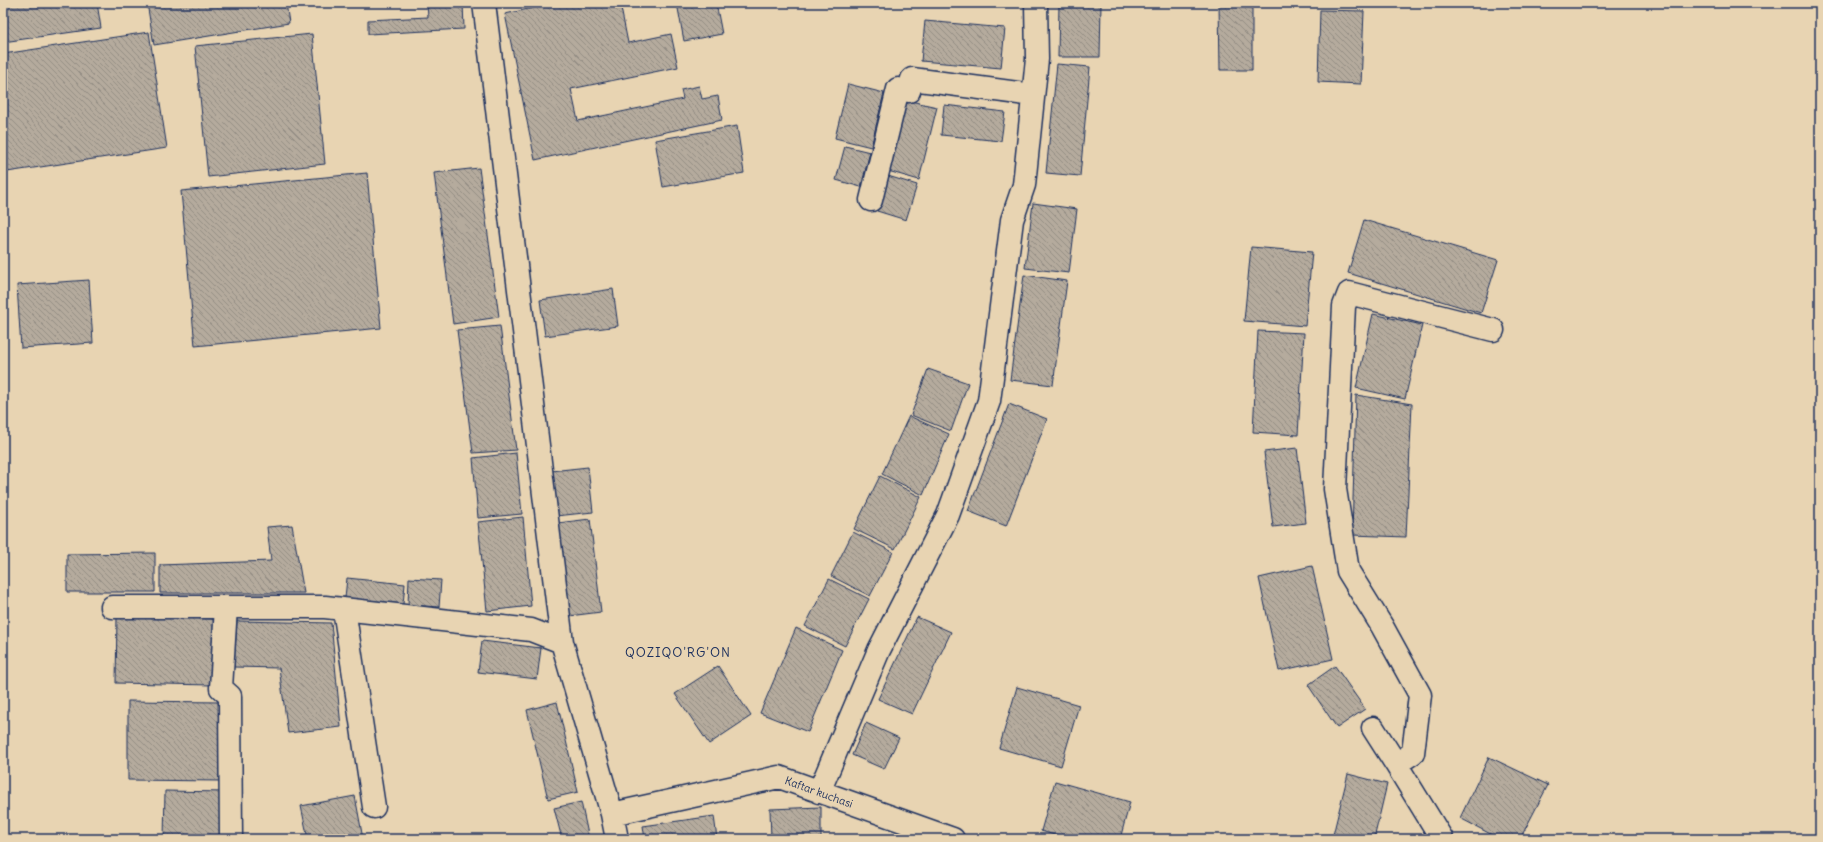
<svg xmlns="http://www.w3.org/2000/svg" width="1823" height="842" font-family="Delius,sans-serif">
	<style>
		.building { fill: url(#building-back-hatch); stroke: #1b2f5e }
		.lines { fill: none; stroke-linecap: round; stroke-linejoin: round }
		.minor-casing { stroke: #1b2f5e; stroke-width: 25 }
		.minor { stroke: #e8d4b2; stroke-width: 22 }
		.labels { text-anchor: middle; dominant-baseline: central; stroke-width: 3; stroke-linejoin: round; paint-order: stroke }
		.street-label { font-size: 11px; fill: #1b2f5e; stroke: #e8d4b2 }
		.quarter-label { font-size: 13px; letter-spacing: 1px; fill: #1b2f5e; stroke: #e8d4b2 }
	</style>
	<defs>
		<pattern id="building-back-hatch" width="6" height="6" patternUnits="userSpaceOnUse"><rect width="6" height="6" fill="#b5ab9d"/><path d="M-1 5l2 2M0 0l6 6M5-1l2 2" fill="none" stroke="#928c83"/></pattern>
	</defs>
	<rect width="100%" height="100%" fill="#e8d4b2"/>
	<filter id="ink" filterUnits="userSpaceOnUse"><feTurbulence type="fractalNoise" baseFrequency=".025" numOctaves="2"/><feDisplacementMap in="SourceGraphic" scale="8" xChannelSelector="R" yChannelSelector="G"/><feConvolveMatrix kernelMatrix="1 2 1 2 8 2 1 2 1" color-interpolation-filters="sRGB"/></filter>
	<g filter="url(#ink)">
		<path class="building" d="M3,3H97L101,28L3,42Z
			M147,3H286L289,23L154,45Z
			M427,3H463L464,29L368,34V20L428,17Z
			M556,3H620L628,43L671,34L678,67L571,89L578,121L683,99L681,90L699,86L702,99L718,96L722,120L535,160L505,14Z
			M677,3H716L722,34L684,41Z
			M1059,3H1101L1100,57H1058Z
			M1219,3H1252V70H1220Z
			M1320,10L1364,11L1361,84L1318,82Z
			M925,21L1005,28L1001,68L921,61Z
			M149,32L167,148L7,172L3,143V54Z
			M312,34L325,164L208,177L195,46Z
			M1057,64L1090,67L1080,176L1046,173Z
			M848,84L884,93L871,147L835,138Z
			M906,100L937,107L919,180L888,171Z
			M944,105L1005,112L1001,141L941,135Z
			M737,126L744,173L663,187L655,140Z
			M845,146L870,152L861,187L836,180Z
			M479,168L499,317L453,324L434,173Z
			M367,173L381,328L195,346L181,191Z
			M888,176L917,185L906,220L877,211Z
			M1033,203L1077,209L1069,273L1025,268Z
			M1364,220L1498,260L1481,313L1348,273Z
			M1251,247L1312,252L1305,326L1244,321Z
			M1024,275L1067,281L1053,385L1010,380Z
			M89,280L93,343L21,348L17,285Z
			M613,289L618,326L545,336L540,300Z
			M1373,314L1422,325L1405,399L1356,388Z
			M500,326L516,450L473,453L457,330Z
			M1258,331L1304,333L1298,435L1253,432Z
			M928,369L968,383L951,431L911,415Z
			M1356,395L1412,404L1406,537L1352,535Z
			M1009,404L1047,419L1006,526L968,511Z
			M909,416L949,434L923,495L882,474Z
			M1297,448L1306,523L1273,527L1264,452Z
			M516,453L522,514L478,518L473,458Z
			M588,467L593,512L556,516L551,471Z
			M880,476L921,497L895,549L854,529Z
			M523,517L531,606L487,611L478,522Z
			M590,519L601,612L569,616L558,523Z
			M292,525L304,593H160V565L271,561L267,527Z
			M853,532L893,552L870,596L831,576Z
			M155,553V592H67V554Z
			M1312,566L1333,659L1279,671L1259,578Z
			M347,578L405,584L403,604L345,598Z
			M409,578L441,580L439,607L408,605Z
			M829,579L869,599L845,646L805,626Z
			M117,616L214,619L212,685L116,683Z
			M917,617L951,632L912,714L878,699Z
			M237,621L331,623L341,727L288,733L279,668L234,667Z
			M796,628L842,650L808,732L760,713Z
			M482,641L541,648L537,679L478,672Z
			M718,666L751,716L709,744L675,694Z
			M1335,666L1365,709L1337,728L1308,685Z
			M1017,687L1079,705L1061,766L999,748Z
			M128,701L221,702L220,781L128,780Z
			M557,702L578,792L548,799L527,710Z
			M866,723L899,738L884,769L852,755Z
			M1489,757L1548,785L1520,839H1500L1460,818Z
			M1348,774L1387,784L1374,839H1348L1333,835Z
			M1055,781L1130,802L1120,839H1068L1041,831Z
			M165,791L225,792L224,839H164Z
			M355,796L363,839H308L301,806Z
			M581,802L589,839H562L554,808Z
			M821,807V839H771L770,809Z
			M714,816L717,839H645L643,826Z"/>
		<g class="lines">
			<g class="minor-casing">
				<path id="minor" d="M484,3L562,642L612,814L617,839
					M871,200L898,89L909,91L912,79L1033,95
					M112,607H325L531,630L562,642
					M226,607L221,688L230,696L231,839
					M344,609L374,807
					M1373,728L1396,764
					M819,792L879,650L948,515L989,401L1012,220L1024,185L1037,59L1036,3
					M612,814L779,777L953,839
					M1442,839L1396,764L1413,753L1420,695L1382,626L1348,571L1335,489L1344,306L1349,293L1493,330"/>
			</g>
			<use href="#minor" class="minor"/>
		</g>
	</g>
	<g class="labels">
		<g class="street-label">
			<text transform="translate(819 792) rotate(20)">Kaftar kuchasi</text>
		</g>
		<g class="quarter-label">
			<text x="678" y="652">QOZIQO'RG'ON</text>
		</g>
	</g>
	<rect width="1823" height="842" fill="none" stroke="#e8d4b2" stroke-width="16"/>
	<rect x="8" y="8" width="1807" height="826" fill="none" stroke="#1b2f5e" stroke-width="1.5" filter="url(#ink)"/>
</svg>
